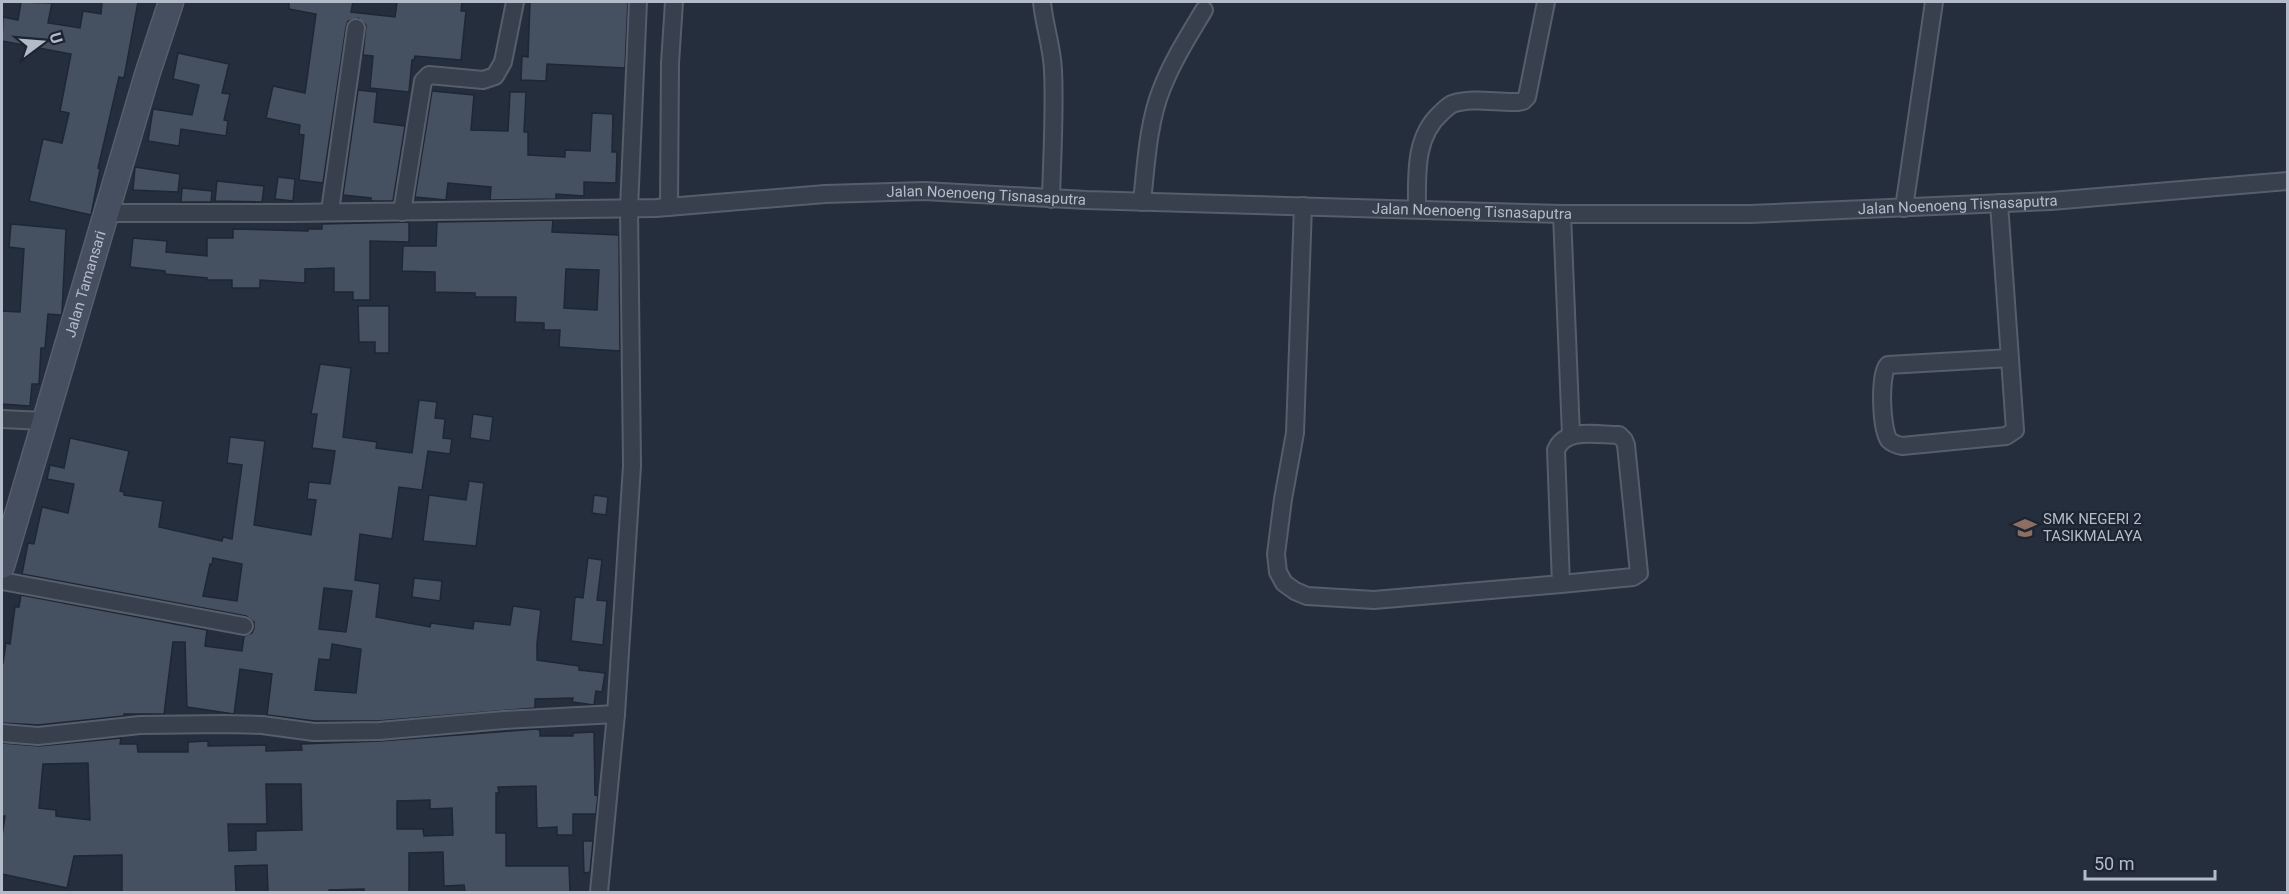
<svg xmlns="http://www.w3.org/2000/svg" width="2289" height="894" font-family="Roboto,sans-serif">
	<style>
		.building { fill: #455061; stroke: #1f2734; stroke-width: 1.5; fill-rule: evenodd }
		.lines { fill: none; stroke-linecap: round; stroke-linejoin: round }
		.minor-casing { stroke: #565e6b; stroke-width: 20 }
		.secondary-casing { stroke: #565e6b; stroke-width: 27 }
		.minor { stroke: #38404d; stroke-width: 16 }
		.secondary { stroke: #464f60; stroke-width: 24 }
		.labels { text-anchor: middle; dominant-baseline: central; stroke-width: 4.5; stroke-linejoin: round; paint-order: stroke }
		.street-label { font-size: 15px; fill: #b4bbc8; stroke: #1d2532 }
		.poi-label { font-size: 15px; fill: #b4bbc8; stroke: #1d2532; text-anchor: start }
	</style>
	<rect width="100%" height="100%" fill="#242e3d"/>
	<path class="building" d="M21,2L52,3L48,23L80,28L83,11L101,14L102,2H138L124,78L119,77L98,168L100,169L91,215L29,201L43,139L62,143L69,113L60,111L71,54L2,41L3,17L18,20Z
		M289,2H353L351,12L395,17L397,2H462L461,11H466L461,60L415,56L414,60H412L409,92L370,88L373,56L363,55L366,25L358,18L348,21L346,27L323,183L299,180L304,135L299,134L300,125L266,118L273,86L305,93L316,14L289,9Z
		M530,2H628L625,68L547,64L546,81L521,80L522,56L528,57Z
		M178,53L229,64L222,93L230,94L224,120L228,121L226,136L181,129L179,146L148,141L153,109L192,115L199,85L173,79Z
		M358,90L377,92L374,122L405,126L393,201H371V198L343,195Z
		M432,91L474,95L471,130L508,131L510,92H526L524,132H528V155L565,157V150L590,151L592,113L613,114L612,152H617L616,183L584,182V196L556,194V199L490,200L491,187L448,183L446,200L415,197Z
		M135,167L180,174L178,192L133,190Z
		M278,177L295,179L293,201L275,199Z
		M217,181L264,186L262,202L215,201Z
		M182,188L212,191L211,202H181Z
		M553,220L552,232L619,235L620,351L559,347L560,330H544V323L515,322L516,297H475V293L435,292V272L402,271L403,246H436L437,222ZM566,269L599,270L597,310L564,308Z
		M409,222V242L370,241V300H353V292H334V268L305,269V283L260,280V288H232V280H207V278L165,274V271L130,267L133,238L167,241L166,252L207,256V238H233V229L308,231V229H322V224Z
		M11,224L66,229L62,313L61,315L48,314L45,348H41L39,384H32L30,406L2,404V311L20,312L24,249L9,247Z
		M358,306H389V353H375V342H359Z
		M320,364L351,368L343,437L377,442L376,448L412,453L419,400L437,402L435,418L445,419L443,438L452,439L450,454L428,451L422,490L399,487L392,539L360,534L355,580L380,584L376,617L430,627L431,623L473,629L474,621L510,625L513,606L541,610L537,643V660L579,666V670L605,673L602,692L596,691L594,705L572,702L573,698L535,699V708L378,721H315L267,715L272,674L240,669L234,714L187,707L185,642H173L164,714H124V716L38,725L2,723V662L3,663L6,643L10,644L15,607H19L21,595L207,630L205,646L242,651L244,636L252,633L254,628V622L246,616L22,574L28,543L34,544L42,507L68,513L74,484L47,479L50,465L64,468L70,438L129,451L120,491L124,492V495L163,501L159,527L222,541L223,537L232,539L242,465L227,463L230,437L265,441L254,525L311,535L316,500L307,499L309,482L330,484L335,451L312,448L317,414H311ZM213,558L242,564L237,601L203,596L210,564L212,565ZM324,588L352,591L346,632L319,629ZM332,644L361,649L356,693L315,690L319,659L330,660Z
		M473,414L493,417L490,441L470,438Z
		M469,481L484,483L476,546L423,541L429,495L466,500Z
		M594,495L608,497L606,515L592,513Z
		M588,558L602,560L597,600L607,601L603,645L571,641L575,597L583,598Z
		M414,578L442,581L440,601L412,597Z
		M536,729L540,730V736H573V733L594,732L595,795L598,794L596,814H573V835H557V827L537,828L536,786L498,787L499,793H496V833H506V866H569L570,892H465L464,885L444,886L443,852L409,853V892H364V889L329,890V892H268L267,865L235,866L236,892H122V855L74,856L67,888L2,874V836L5,816H2V743L39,746L121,738L120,744H137L138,752H188V742L208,741V746L266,745V751L302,750L301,744L380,741ZM88,763L90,820L56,816V810L39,808L43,764ZM266,784H301L302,830L256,831V850L229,851L228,824H267ZM430,800V809L452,808L453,835L424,836L423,829H397V801Z
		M583,841H593L590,872L584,873Z"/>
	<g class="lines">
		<g class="minor-casing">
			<g id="minor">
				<path d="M1042,2C1044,25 1052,46 1053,70C1055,113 1052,156 1051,199"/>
				<path d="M1142,202C1146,165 1148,122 1162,88C1173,60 1189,35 1204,10"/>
				<path d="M1999,203L2015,430L2006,436L1902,446C1897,445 1893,444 1889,440C1881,429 1879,374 1888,365L2010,358"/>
				<path d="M1303,206L1295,433L1283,499L1276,554L1278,572L1284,583L1295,591L1307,596L1374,600L1561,584L1556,450C1565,427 1598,435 1619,435L1624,440L1626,445L1639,573L1633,577L1561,584"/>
				<path d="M669,207L670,63L674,2"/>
				<path d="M1904,208L1934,2"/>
				<path d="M1417,209C1417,175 1414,137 1441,113C1444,110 1448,106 1452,104C1473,97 1496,103 1518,102L1523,101L1527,97L1546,2"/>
				<path d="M330,211L356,28"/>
				<path d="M402,212L423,81L429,75L483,80L495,76L503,62L515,2"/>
				<path id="s1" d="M107,213H291L656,208L825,194L924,191L1086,200L1562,214H1750L2051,201L2288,181"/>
				<path d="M1562,214L1571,435"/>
				<path d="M2,419L43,421"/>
				<path d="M2,581L244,626"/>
				<path d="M2,733L38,736L140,725L224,724L262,725L314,732L379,731L504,720L616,714"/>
				<path d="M599,892L616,714L632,466L629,208L638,2"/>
			</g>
		</g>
		<g class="secondary-casing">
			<g id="secondary">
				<path id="s2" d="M2,566L147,75L171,2"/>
			</g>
		</g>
		<use href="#minor" class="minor"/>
		<use href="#secondary" class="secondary"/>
	</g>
	<defs>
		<g id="school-bare" transform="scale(1.8)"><path d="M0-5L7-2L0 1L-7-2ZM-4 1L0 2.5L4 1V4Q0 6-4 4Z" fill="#8d6e63" stroke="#1d2532" stroke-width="2.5" paint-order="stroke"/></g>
	</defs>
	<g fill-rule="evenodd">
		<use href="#school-bare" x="2025" y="528"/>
	</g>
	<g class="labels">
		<g class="street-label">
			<text stroke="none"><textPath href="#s1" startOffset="880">Jalan Noenoeng Tisnasaputra</textPath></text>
			<text stroke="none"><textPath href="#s1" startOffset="1852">Jalan Noenoeng Tisnasaputra</textPath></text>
			<text stroke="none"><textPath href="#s1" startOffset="1366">Jalan Noenoeng Tisnasaputra</textPath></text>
			<text stroke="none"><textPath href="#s2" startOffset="294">Jalan Tamansari</textPath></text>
		</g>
		<g class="poi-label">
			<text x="2043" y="519">SMK NEGERI 2<tspan x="2043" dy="17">TASIKMALAYA</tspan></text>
		</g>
	</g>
	<rect width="2289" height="894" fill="none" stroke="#b4bbc8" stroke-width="6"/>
	<g transform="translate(42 42) rotate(74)" stroke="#1d2532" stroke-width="4.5" paint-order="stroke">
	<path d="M0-4.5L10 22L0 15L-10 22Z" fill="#b4bbc8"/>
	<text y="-9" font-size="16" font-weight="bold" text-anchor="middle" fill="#b4bbc8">U</text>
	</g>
	<path d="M2085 870v9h130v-9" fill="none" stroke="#b4bbc8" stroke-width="3"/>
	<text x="2094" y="870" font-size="18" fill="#b4bbc8" stroke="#1d2532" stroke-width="4.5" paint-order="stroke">50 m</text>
</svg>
